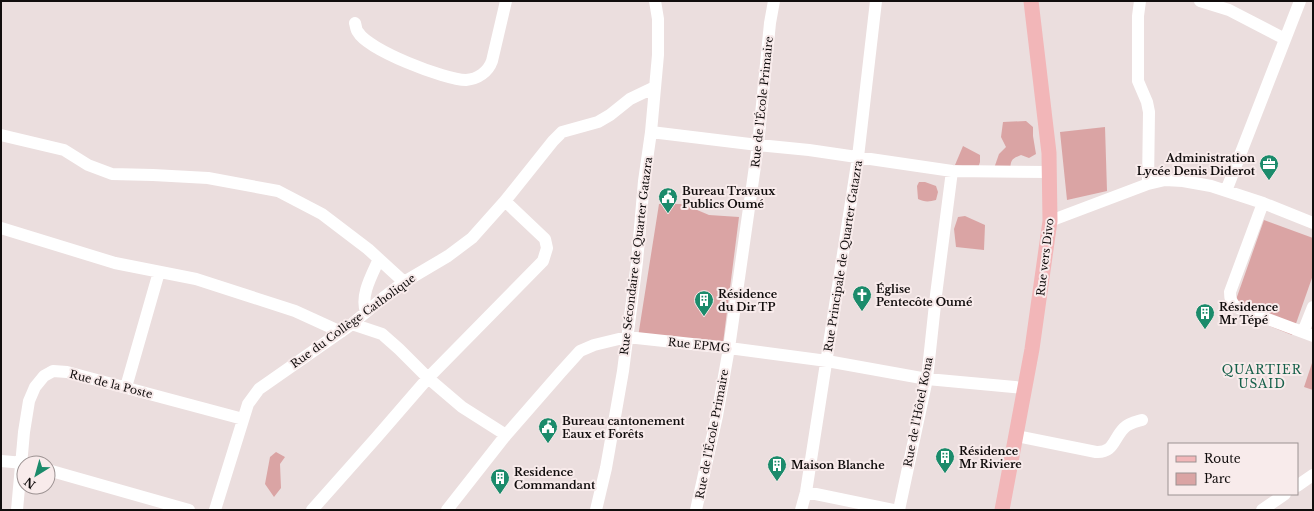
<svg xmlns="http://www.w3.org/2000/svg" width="1314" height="511" font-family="'Libre Baskerville',serif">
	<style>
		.green { fill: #daa4a4 }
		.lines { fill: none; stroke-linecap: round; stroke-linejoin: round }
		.minor { stroke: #fff; stroke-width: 12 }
		.major { stroke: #f2b6b8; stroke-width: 15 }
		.labels { text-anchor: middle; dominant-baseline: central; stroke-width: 4; stroke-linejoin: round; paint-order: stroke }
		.street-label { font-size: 11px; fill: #110d0d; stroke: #f8ebeb }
		.poi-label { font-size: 11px; font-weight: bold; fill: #110d0d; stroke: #f8ebeb; text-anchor: start }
		.neighbourhood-label { font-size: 12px; letter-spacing: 1px; fill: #16604a; stroke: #f8ebeb }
	</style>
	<rect width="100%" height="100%" fill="#ebdede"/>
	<path class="green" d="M1026,121L1033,127V136L1036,154L1029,158L1021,155C1011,159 1011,160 1010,170L992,174L999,154L1006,147L1001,137L1003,122Z
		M1105,127L1107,191L1067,200L1060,132Z
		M963,146L980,155V162L978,168L955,165Z
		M919,182H925L936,186L938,192L936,200C929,202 924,202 918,199L917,186Z
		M659,204H683L709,215L739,217L723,343L638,337Z
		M965,216L985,225L984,250L956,247L954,229L958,217Z
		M1264,220L1313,238V275L1292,335L1232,311Z
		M1313,360V390L1304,387Z
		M276,452L285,457L280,464L281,488L274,497L265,484L270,457Z"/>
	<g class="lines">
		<path class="minor" d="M1140,1L1138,16V81L1147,102L1149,112L1148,184
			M1200,1L1229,10L1285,39
			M355,23C356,26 356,30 358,32C368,50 445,80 466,80C478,79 488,72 492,61L506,1
			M651,132L758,145L809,150L952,171L1050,172
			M1,135L64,150L88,165L112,174L153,175L208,178L278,191L322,214L368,249L404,282
			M1226,191L1300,1
			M1263,203L1230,292C1230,299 1231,302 1236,307L1313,336
			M1050,221L1148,184L1165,180L1183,181L1211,186L1263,203L1313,223
			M1,228L115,263L196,279L295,311L341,332
			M366,312C360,295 372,275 379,259
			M352,324L382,334L399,349L428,378L462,407L506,435
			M1303,332L1313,307
			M126,387L159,272
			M1016,436L1096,452C1114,453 1113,439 1124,428C1129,423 1135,422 1142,420
			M1,461L24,463
			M48,470L189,510
			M1297,486L1313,475
			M806,492L893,510
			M17,510L24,432L29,401L35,387L44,376L53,371L67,372L243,419
			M215,510L248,404L259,389L352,324L384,297L404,282L448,256L472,238L505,201L553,141L562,132L598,122L610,115L630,99L655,87
			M312,510L376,438L428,378L543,261L547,248L545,239L505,201
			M447,510L506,435L561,372L580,351L594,345L627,337L729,348L827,361L927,379L1025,388
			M596,510L606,468L623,371L637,262L644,181L651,132L658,55V19L655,1
			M696,510L717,416L729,348L758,145L770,23L774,1
			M801,510L806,492L858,157L876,1
			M899,510L927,379L936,295L952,171
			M1262,510L1285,494"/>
		<path class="major" d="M1002,510L1032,349L1050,221L1049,153L1031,1"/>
	</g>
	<defs>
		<g id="office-pin" transform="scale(1)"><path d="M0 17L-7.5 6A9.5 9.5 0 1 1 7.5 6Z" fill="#1b8b6b" stroke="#f8ebeb"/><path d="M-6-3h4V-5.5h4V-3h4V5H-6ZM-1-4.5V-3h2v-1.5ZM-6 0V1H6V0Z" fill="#fff"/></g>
		<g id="civic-pin" transform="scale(1)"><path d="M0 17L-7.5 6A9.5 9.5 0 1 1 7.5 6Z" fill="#1b8b6b" stroke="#f8ebeb"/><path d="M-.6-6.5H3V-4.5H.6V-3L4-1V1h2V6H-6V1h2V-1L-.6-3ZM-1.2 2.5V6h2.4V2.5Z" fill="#fff"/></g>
		<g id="church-pin" transform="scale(1)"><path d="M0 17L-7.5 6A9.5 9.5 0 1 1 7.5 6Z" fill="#1b8b6b" stroke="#f8ebeb"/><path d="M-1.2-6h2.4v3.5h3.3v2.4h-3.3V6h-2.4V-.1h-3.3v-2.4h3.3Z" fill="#fff"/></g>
		<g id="building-pin" transform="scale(1)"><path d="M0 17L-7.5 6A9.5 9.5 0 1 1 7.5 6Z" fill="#1b8b6b" stroke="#f8ebeb"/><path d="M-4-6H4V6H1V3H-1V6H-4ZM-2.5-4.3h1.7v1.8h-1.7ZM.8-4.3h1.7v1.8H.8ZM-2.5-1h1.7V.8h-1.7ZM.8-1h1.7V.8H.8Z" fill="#fff"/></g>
	</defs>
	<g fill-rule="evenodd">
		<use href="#office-pin" x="1269" y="164"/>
		<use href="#civic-pin" x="668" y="197"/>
		<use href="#church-pin" x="862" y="295"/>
		<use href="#building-pin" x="704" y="300"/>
		<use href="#building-pin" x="1205" y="313"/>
		<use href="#civic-pin" x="548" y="427"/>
		<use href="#building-pin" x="945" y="457"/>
		<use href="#building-pin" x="777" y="465"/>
		<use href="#building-pin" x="500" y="478"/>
	</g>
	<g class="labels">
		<g class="street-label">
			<text transform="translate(762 102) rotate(-84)">Rue de l'École Primaire</text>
			<text transform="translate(636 256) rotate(-83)">Rue Sécondaire de Quarter Gatazra</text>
			<text transform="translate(843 256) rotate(-81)">Rue Principale de Quarter Gatazra</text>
			<text transform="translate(1045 257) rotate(-83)">Rue vers Divo</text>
			<text transform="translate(353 321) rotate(-36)">Rue du Collège Catholique</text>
			<text transform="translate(699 345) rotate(6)">Rue EPMG</text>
			<text transform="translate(111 384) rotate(14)">Rue de la Poste</text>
			<text transform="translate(918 412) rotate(-79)">Rue de l'Hôtel Kona</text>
			<text transform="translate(712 434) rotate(-79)">Rue de l'École Primaire</text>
		</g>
		<g class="poi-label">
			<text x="1255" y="158" text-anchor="end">Administration<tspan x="1255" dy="13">Lycée Denis Diderot</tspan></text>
			<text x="682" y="191">Bureau Travaux<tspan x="682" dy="13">Publics Oumé</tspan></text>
			<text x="876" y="289">Église<tspan x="876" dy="13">Pentecôte Oumé</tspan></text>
			<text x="718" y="294">Résidence<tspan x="718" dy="13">du Dir TP</tspan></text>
			<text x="1219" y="307">Résidence<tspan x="1219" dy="13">Mr Tépé</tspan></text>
			<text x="562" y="421">Bureau cantonement<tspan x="562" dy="13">Eaux et Forêts</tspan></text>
			<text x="959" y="451">Résidence<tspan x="959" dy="13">Mr Riviere</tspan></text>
			<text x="791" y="465">Maison Blanche</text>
			<text x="514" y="472">Residence<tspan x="514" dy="13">Commandant</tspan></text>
		</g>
		<g class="neighbourhood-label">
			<text x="1262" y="369">QUARTIER<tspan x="1262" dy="14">USAID</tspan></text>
		</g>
	</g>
	<rect width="1314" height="511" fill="none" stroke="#110d0d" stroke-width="4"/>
	<rect x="1168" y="443" width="130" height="52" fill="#f8ebeb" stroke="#9c9292"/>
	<rect x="1176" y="456" width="20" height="6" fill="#f2b6b8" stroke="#9c9292"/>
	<text x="1204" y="463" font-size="12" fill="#110d0d">Route</text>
	<rect x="1176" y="473" width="20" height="12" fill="#daa4a4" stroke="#9c9292"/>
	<text x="1204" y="483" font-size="12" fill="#110d0d">Parc</text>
	<g transform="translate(36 475) rotate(217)"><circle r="19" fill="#f8ebeb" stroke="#9c9292"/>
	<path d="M0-3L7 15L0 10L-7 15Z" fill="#1b8b6b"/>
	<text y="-6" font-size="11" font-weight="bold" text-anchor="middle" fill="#110d0d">N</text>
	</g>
</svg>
